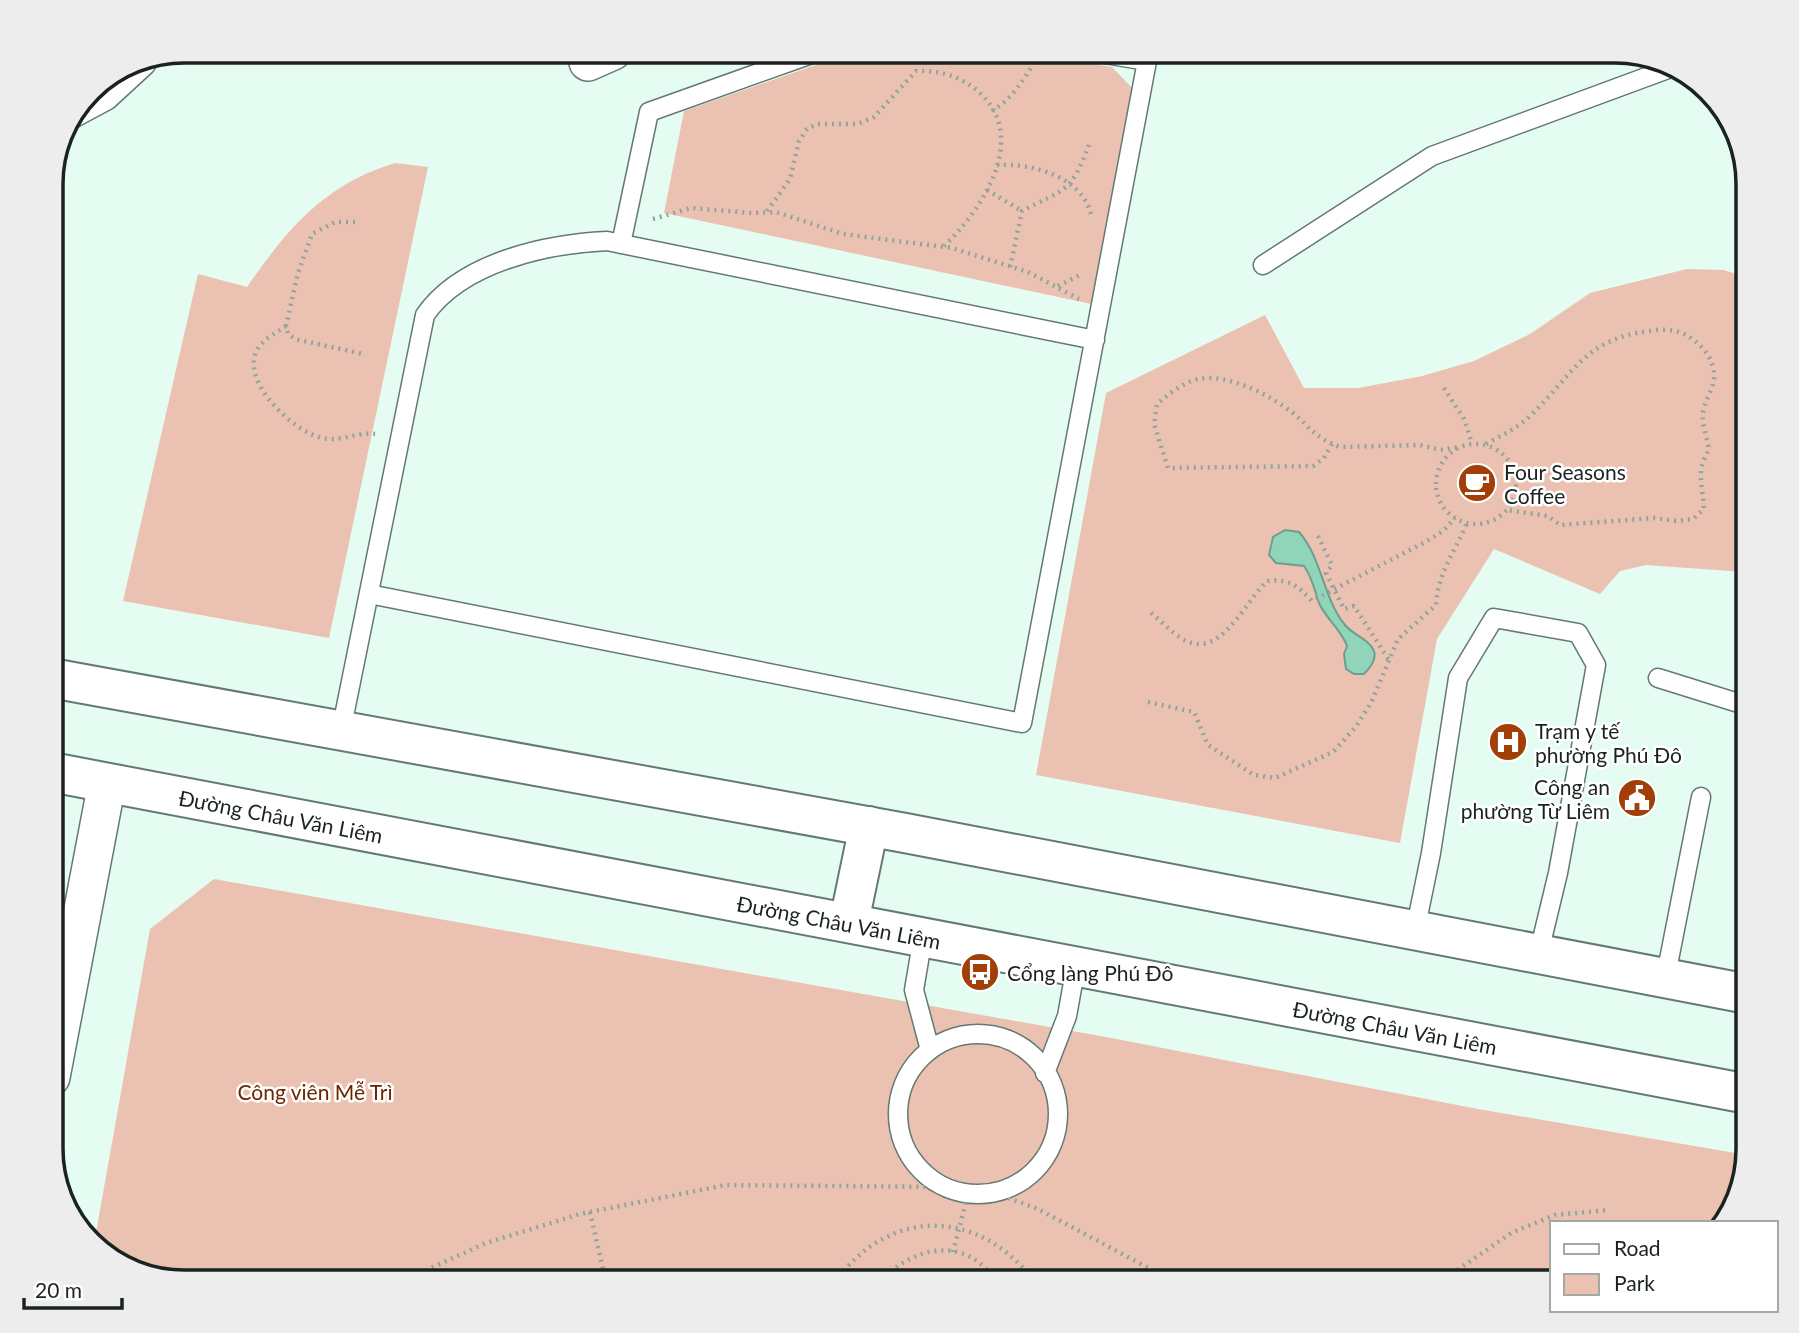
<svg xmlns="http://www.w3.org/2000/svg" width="1799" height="1333" font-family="Lato,sans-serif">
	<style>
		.green { fill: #ebc2b2 }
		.water { fill: #90d4ba; stroke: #6d9f8c; stroke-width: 2 }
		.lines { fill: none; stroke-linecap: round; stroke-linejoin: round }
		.lane-casing { stroke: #647970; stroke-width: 21 }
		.street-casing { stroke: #647970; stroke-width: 40 }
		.secondary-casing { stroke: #647970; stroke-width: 42 }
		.path { stroke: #91a39c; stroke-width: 4.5; stroke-dasharray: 2 5; stroke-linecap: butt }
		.lane { stroke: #fff; stroke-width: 18 }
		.street { stroke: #fff; stroke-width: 37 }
		.secondary { stroke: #fff; stroke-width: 38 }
		.labels { text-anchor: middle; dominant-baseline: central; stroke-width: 5; stroke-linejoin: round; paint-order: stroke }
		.poi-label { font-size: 21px; fill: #1a231f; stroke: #fff; text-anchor: start }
		.street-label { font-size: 21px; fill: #1a231f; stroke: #fff }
		.park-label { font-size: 21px; fill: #6a2501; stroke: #fff }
		.rim { fill: none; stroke: #1a231f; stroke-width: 3.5 }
	</style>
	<rect width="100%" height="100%" fill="#e4fcf2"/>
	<path class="green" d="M856,51H1021L1112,67L1133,89L1096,305L664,213L684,111Z
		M395,163L428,167L329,638L123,601L198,274L247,287C288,228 325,184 395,163Z
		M1687,269L1724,270L1748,278L1744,572L1646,565L1620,571L1600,594L1494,549L1437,639L1400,843L1036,775L1106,393L1265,315L1304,388H1358L1422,376L1474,361L1530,334L1590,293Z
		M214,879L1106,1037L1478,1109L1747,1155L1723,1223H1552V1282H183L102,1255L94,1244L150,929Z"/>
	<path class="water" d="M1285,530L1299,532C1322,558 1323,598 1345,625C1353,635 1369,639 1374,651C1377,660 1370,668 1364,674H1354L1346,669L1344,654L1347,646C1341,629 1326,619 1319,603C1314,589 1313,579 1304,566L1276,563L1269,555L1273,537Z"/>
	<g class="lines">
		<g class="lane-casing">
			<path id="lane" d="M67,122L108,100L146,65
				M621,244L649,112L820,51
				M1263,265L1432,156L1668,69
				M369,594L1022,723L1147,61L1087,51
				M1658,678L1748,706
				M341,731L425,315C462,262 546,244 607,241L1095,340
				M1415,931L1431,853L1458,678L1494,618L1578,633L1596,665L1558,873L1538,956
				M923,937L914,990L930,1050
				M1665,980L1701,797
				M898 1114a80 80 0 1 1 160 0a80 80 0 1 1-160 0Z
				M1045,1073L1067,1016L1076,966"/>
		</g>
		<g class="street-casing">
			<path id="street" d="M588,62L613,51
				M51,1077L107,783"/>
		</g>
		<g class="secondary-casing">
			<g id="secondary">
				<path d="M51,678L905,833L1748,994"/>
				<path id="s1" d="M51,772L1748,1094"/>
				<path d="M849,922L869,826"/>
			</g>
		</g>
		<path class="path" d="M992,111C1016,96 1027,74 1041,51
			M997,165C1032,163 1081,176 1091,214
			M987,190L1022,211
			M767,211L790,179L799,141L807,129L817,124H858L874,117L916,71C941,70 963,77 981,94C1029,140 981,211 944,246
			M653,219L691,208L751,213L776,212L843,234L952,248L1028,272L1079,299
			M355,222H335L312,234L298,273L286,326L288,334L295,339L363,354
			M1010,267L1022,211C1065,188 1070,195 1089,145
			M1058,286L1080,275
			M286,326C276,333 263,339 257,350C240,382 293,431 322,438C340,442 356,432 375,434
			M1444,388L1464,419L1472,443
			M1436 484a40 40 0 1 1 80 0a40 40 0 1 1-80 0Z
			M1332,444L1324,458L1313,466L1168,468L1154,424L1157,404C1169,394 1182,383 1198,379C1228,373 1270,395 1293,413C1313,430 1314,437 1340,447L1420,445L1440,450L1459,447
			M1486,444C1502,435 1518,428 1531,415C1573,375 1584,339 1649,331C1661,329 1675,329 1686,335C1699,342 1712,356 1714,372C1716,384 1707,396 1704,408C1700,422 1707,435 1709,450C1695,471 1703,486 1704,509L1693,519L1676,521L1654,518L1560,525L1548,516L1507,510
			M1318,536L1332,565L1326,573L1344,609L1354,606L1389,660
			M1151,613C1161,621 1170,631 1181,638C1219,663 1243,604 1267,581C1289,578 1298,586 1312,601L1427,541L1443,531L1455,518
			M1148,702L1194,712L1208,745L1254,775L1275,778L1333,752L1355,728L1371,703L1398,639L1436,605C1438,572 1455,552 1467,523
			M995,1193L1038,1209L1156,1272L1168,1282
			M590,1212L606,1282
			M953,1252L968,1194
			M400,1282L486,1243L580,1214L726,1185L947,1187
			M835,1282C890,1206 979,1208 1035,1282
			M881,1282C913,1245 966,1235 997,1282
			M1440,1282L1511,1233L1555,1215L1609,1210"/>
		<use href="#lane" class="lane"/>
		<use href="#street" class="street"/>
		<use href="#secondary" class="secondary"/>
	</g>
	<defs>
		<g id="cafe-disc" transform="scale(2.0125)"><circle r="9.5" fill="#a23e08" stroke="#fff"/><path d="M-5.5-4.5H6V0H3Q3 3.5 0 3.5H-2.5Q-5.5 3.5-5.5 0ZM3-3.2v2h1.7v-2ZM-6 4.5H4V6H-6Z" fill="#fff"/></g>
		<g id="hospital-disc" transform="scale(2.0125)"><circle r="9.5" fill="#a23e08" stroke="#fff"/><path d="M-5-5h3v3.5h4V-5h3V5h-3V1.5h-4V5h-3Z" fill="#fff"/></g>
		<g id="civic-disc" transform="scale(2.0125)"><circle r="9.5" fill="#a23e08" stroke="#fff"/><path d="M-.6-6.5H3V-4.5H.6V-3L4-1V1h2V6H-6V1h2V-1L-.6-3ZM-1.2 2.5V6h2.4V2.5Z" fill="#fff"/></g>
		<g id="bus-disc" transform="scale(2.0125)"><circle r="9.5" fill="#a23e08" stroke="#fff"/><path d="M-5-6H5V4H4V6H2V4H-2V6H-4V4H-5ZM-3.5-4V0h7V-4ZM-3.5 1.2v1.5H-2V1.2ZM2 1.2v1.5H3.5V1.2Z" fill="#fff"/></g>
	</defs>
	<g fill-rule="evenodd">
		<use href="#cafe-disc" x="1477" y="483"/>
		<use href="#hospital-disc" x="1508" y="742"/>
		<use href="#civic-disc" x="1637" y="798"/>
		<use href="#bus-disc" x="980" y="972"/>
	</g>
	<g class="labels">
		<g class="poi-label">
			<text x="1504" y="471">Four Seasons<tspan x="1504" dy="24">Coffee</tspan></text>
			<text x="1535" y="730">Trạm y tế<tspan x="1535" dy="24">phường Phú Đô</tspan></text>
			<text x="1610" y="786" text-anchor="end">Công an<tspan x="1610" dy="24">phường Từ Liêm</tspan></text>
			<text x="1007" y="972">Cổng làng Phú Đô</text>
		</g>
		<g class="street-label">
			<text stroke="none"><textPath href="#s1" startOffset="234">Đường Châu Văn Liêm</textPath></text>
			<text stroke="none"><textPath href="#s1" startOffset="802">Đường Châu Văn Liêm</textPath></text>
			<text stroke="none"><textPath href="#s1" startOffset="1368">Đường Châu Văn Liêm</textPath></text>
		</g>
		<g class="park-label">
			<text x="315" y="1091">Công viên Mễ Trì</text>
		</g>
	</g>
	<path d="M0 0H1799V1333H0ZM184 63H1615A121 121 0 0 1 1736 184V1149A121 121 0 0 1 1615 1270H184A121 121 0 0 1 63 1149V184A121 121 0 0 1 184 63Z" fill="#ededed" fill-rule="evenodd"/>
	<path class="rim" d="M184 63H1615A121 121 0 0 1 1736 184V1149A121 121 0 0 1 1615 1270H184A121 121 0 0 1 63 1149V184A121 121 0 0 1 184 63Z"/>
	<rect x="1550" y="1221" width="228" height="91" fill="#ffffff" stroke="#a3a7a5" stroke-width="2"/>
	<rect x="1564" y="1244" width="35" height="10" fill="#ffffff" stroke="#a3a7a5" stroke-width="2"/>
	<text x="1614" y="1256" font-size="21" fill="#1a231f">Road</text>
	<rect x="1564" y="1274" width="35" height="21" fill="#ebc2b2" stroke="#a3a7a5" stroke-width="2"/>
	<text x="1614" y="1291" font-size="21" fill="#1a231f">Park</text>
	<path d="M24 1298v10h98v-10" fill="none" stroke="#1a231f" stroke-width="3.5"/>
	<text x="35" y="1298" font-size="21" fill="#1a231f" stroke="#ffffff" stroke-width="5" paint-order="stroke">20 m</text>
</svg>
